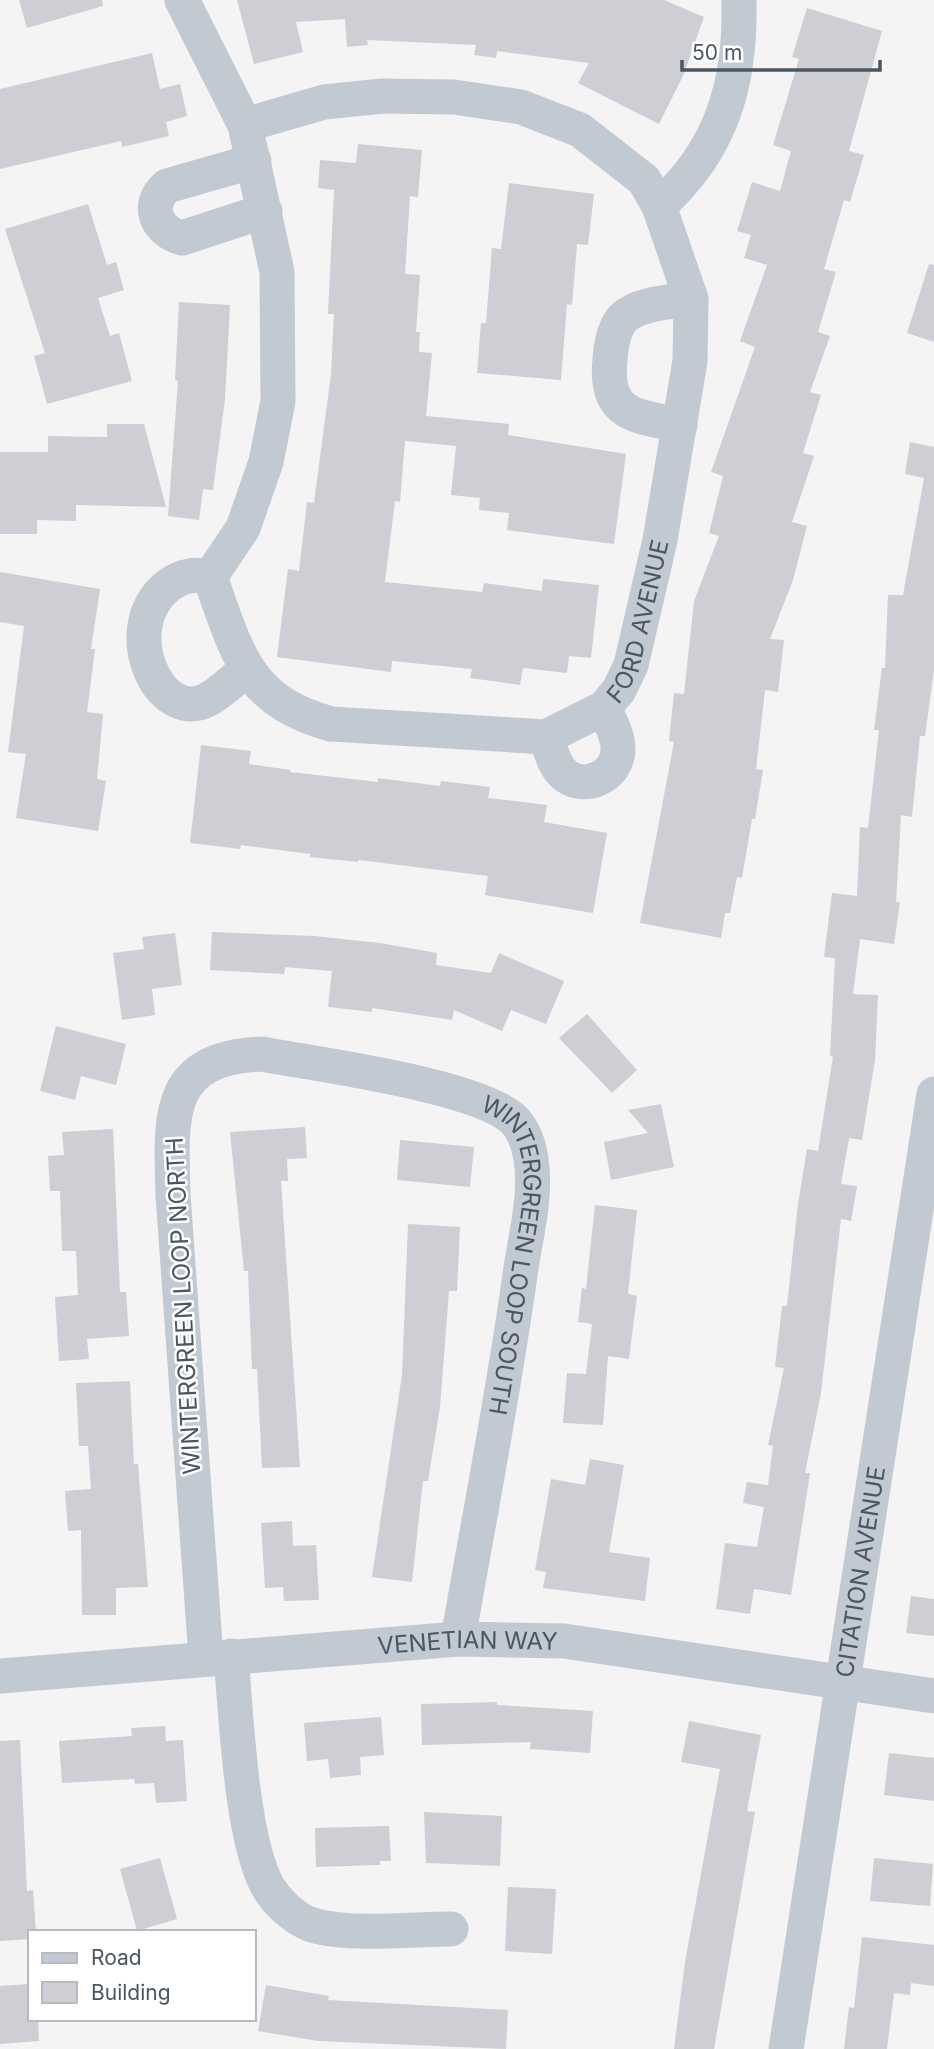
<svg xmlns="http://www.w3.org/2000/svg" width="934" height="2049" font-family="Inter,sans-serif">
	<style>
		.building { fill: #cdcfd5 }
		.lines { fill: none; stroke-linecap: round; stroke-linejoin: round }
		.minor { stroke: #c1cad2; stroke-width: 35 }
		.labels { text-anchor: middle; dominant-baseline: central; stroke-width: 5; stroke-linejoin: round; paint-order: stroke }
		.street-label { font-size: 24px; fill: #4a5661; stroke: #fff }
	</style>
	<rect width="100%" height="100%" fill="#f5f3f3"/>
	<path class="building" d="M19,0H102L103,6L27,28Z
		M237,0H664L704,17L683,76L659,124L578,83L589,63L497,51L496,58L474,55L476,45L367,40L368,45L347,47L345,19L296,22L303,52L254,64Z
		M807,8L882,31L849,151L864,155L850,202L844,200L824,269L836,272L818,332L830,336L810,392L821,395L803,453L814,456L792,522L807,526L793,580L770,639L784,640L778,692L765,690L756,769L763,770L755,819H752L742,878L737,877L730,913H725L721,938L640,923L674,742L669,741L674,693L684,694L694,601L719,536L709,533L723,476L711,472L755,347L740,341L767,265L744,258L751,235L737,231L752,182L780,191L791,151L773,145L799,59L792,57Z
		M152,53L160,89L180,84L187,116L166,122L169,136L122,147L121,141L0,169V89Z
		M358,144L422,150L418,197L410,196L405,274L420,275L416,332H420L419,352L432,353L426,416L509,424L508,435L626,454L614,544L507,530L509,513L479,510L480,498L451,495L456,446L405,441L400,502L395,501L385,582L482,592L484,583L542,591L543,579L599,585L591,658L569,656L567,673L523,668L520,685L470,678L472,669L392,661L391,672L277,657L288,569L299,571L307,502L314,503L331,374L334,314H328L334,190L318,188L320,160L356,163Z
		M509,183L594,194L588,245L577,244L572,305L567,304L561,380L477,373L481,323H486L492,248L501,249Z
		M88,204L107,265L116,262L124,290L98,298L110,336L119,333L132,381L47,404L34,356L45,353L5,229Z
		M929,264L934,265V342L907,333Z
		M179,302L230,305L225,399L213,490L203,489L199,520L168,516L178,381L175,380Z
		M107,424H144L166,507L76,505V521L37,520V534H0V452H48V436L107,437Z
		M910,442L934,447V670L925,736H920L912,817L901,815L896,902H900L894,944L860,939L853,994L878,995L875,1060L862,1140L849,1138L841,1184L857,1186L851,1221L841,1219L821,1393L805,1473H810L791,1595L754,1589L750,1614L716,1609L725,1543L757,1547L764,1507L743,1503L747,1482L768,1485L773,1446L768,1445L784,1368L775,1367L782,1306H787L798,1204L807,1149L818,1151L833,1057L830,1056L835,958L824,957L832,893L857,896L860,827L868,828L879,730H874L882,668H885L888,595H903L924,478L905,474Z
		M0,572L100,589L91,649H95L87,712L103,714L97,779L106,781L98,831L16,818L26,754L8,752L24,626L0,622Z
		M201,745L251,751L249,764L291,770L290,772L378,782V778L440,786L441,781L490,787L488,798L547,805L544,822L607,833L593,913L485,895L488,876L359,860L358,862L310,857V854L241,845L240,849L190,843Z
		M212,932L314,936L380,943L437,953L436,965L491,973L499,953L564,981L546,1024L511,1010L502,1031L454,1010L452,1020L372,1008V1012L328,1007L332,971L285,967L284,974L210,970Z
		M175,933L182,985L152,989L155,1015L122,1020L113,953L144,949L142,937Z
		M587,1014L637,1070L612,1093L559,1038Z
		M56,1026L126,1044L116,1085L81,1076L75,1100L40,1091Z
		M661,1104L674,1167L611,1180L604,1142L648,1133L628,1110Z
		M305,1127L307,1158L287,1159L288,1181H281L300,1467L262,1468L257,1369H252L248,1271H244L230,1132Z
		M113,1129L120,1292H126L129,1336L87,1339L89,1359L59,1361L55,1297L78,1295L76,1251H62L60,1191H50L48,1156L64,1155L62,1132Z
		M400,1140L474,1147L470,1187L397,1180Z
		M595,1205L637,1210L628,1294L637,1296L629,1359L608,1356L603,1425L563,1423L567,1373L586,1374L592,1324L578,1322L582,1288L586,1289Z
		M408,1224L460,1227L457,1291H449L440,1407L428,1481H423L412,1582L372,1577L402,1375Z
		M130,1381L134,1464H138L148,1587L116,1588V1615H82L81,1530L68,1531L65,1491L91,1489L88,1446H79L76,1383Z
		M590,1459L624,1465L609,1552L650,1558L645,1601L543,1588L546,1572L535,1570L551,1479L585,1485Z
		M292,1521L293,1546L316,1545L319,1600L284,1601L283,1587L265,1588L261,1523Z
		M911,1596L934,1599V1636L906,1633Z
		M497,1702V1705L593,1711L590,1753L530,1749L531,1742L422,1745L421,1704Z
		M381,1717L384,1755L360,1757L361,1775L330,1778L328,1759L307,1761L304,1723Z
		M689,1721L761,1735L747,1811L755,1812L714,2049H674L685,1962L720,1769L681,1762Z
		M165,1726L166,1741L183,1740L187,1801L156,1803L154,1783L135,1784L134,1779L62,1783L59,1741L132,1736L131,1728Z
		M20,1740L27,1891L33,1890L36,1932H30V1939L0,1941V1741Z
		M889,1753L934,1758V1801L884,1795Z
		M424,1812L502,1816L500,1866L426,1863Z
		M389,1826L391,1861H380V1865L316,1867L315,1828Z
		M160,1858L177,1919L137,1931L120,1869Z
		M874,1858L933,1864L930,1906L870,1901Z
		M508,1887L556,1889L552,1954L505,1951Z
		M862,1937L934,1945V1986L911,1983L910,1995L894,1993L887,2049H844L849,2007L854,2008Z
		M30,1984V2019H38L39,2041L0,2044V1986Z
		M266,1985L329,1996L328,2000L508,2010L506,2049L318,2041L258,2031Z"/>
	<g class="lines">
		<g class="minor">
			<path id="s1" d="M182,0L245,125L277,272L278,401L266,462L243,528L210,577C237,652 246,701 331,724L546,737L604,708L619,690L631,665L660,540L690,361L691,299L659,206L644,180L580,130L521,107L454,97L383,96L324,102L245,125"/>
			<path d="M254,161L167,186C144,206 158,232 182,238L265,211"/>
			<path d="M659,206C722,150 741,83 739,0"/>
			<path d="M680,425C634,416 604,415 610,359C611,346 614,328 623,318C639,303 671,302 691,299"/>
			<path d="M210,577C196,573 181,576 169,585C115,626 158,725 207,700C221,693 234,679 246,670"/>
			<path d="M546,737C551,751 554,767 566,776C587,791 618,775 618,749C618,735 610,721 604,708"/>
			<path d="M231,1656C236,1713 241,1839 268,1887C277,1902 292,1916 307,1923C341,1937 412,1929 451,1929"/>
			<path id="s2" d="M206,1658L173,1195C171,1117 164,1058 262,1054C314,1064 483,1086 515,1121C524,1131 529,1146 531,1159C537,1196 525,1238 520,1275C503,1397 479,1518 458,1639"/>
			<path id="s3" d="M0,1676L458,1639L564,1641L934,1696"/>
			<path id="s4" d="M786,2049L934,1094"/>
		</g>
	</g>
	<g class="labels">
		<g class="street-label">
			<text stroke="none"><textPath href="#s1" startOffset="1188">FORD AVENUE</textPath></text>
			<text stroke="none"><textPath href="#s2" startOffset="1057">WINTERGREEN LOOP SOUTH</textPath></text>
			<text transform="translate(183 1306) rotate(-93)">WINTERGREEN LOOP NORTH</text>
			<text stroke="none"><textPath href="#s4" startOffset="483">CITATION AVENUE</textPath></text>
			<text stroke="none"><textPath href="#s3" startOffset="469">VENETIAN WAY</textPath></text>
		</g>
	</g>
	<rect x="28" y="1930" width="228" height="91" fill="#ffffff" stroke="#b7bbc0" stroke-width="2"/>
	<rect x="42" y="1953" width="35" height="10" fill="#c1cad2" stroke="#b7bbc0" stroke-width="2"/>
	<text x="91" y="1965" font-size="21" fill="#4a5661">Road</text>
	<rect x="42" y="1982" width="35" height="21" fill="#cdcfd5" stroke="#b7bbc0" stroke-width="2"/>
	<text x="91" y="2000" font-size="21" fill="#4a5661">Building</text>
	<path d="M682 60v10h198v-10" fill="none" stroke="#4a5661" stroke-width="3.5"/>
	<text x="692" y="60" font-size="21" fill="#4a5661" stroke="#ffffff" stroke-width="5" paint-order="stroke">50 m</text>
</svg>
